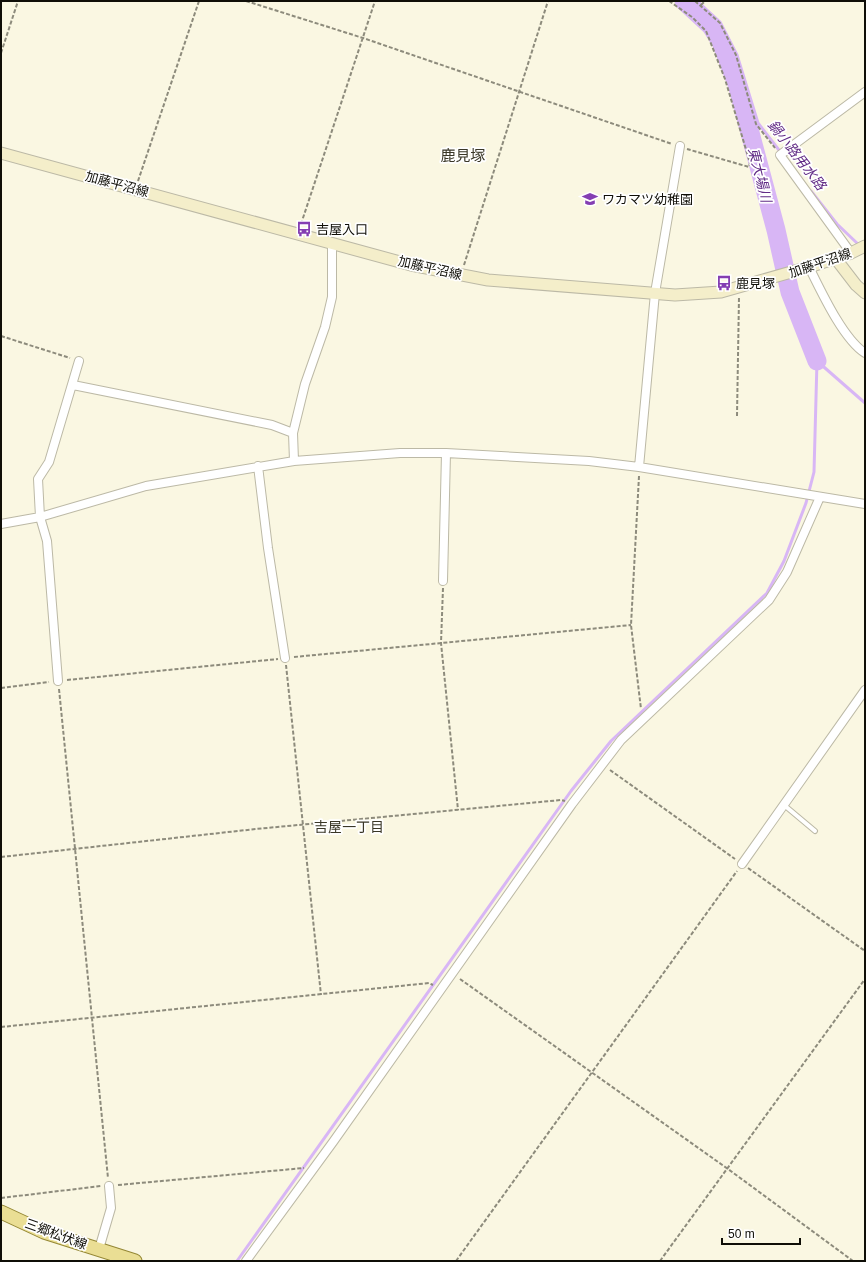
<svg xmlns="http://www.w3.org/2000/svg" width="866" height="1262" font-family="Arial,'Noto Sans JP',sans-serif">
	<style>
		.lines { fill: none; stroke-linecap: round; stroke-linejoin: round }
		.stream { stroke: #d8b6f5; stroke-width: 3 }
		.river { stroke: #d8b6f5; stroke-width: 19 }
		.lane-casing { stroke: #bcb9a6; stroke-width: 6 }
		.street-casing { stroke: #bcb9a6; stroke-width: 10 }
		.secondary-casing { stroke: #bcb9a6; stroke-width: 13 }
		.primary-casing { stroke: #948734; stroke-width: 15 }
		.path { stroke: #8d8b7c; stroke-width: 2; stroke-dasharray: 4 2; stroke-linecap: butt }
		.lane { stroke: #fff; stroke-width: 4 }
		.street { stroke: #fff; stroke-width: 8 }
		.secondary { stroke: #f4eeca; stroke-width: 11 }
		.primary { stroke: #eade94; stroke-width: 13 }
		.labels { text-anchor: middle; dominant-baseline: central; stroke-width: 3.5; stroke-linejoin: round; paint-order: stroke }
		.street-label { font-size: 13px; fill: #0f0e07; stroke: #fff }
		.poi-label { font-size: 13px; fill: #0f0e07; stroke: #fff; text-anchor: start }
		.water-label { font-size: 14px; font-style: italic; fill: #622c86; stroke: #fff }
		.neighbourhood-label { font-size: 14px; fill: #3a3727; stroke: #fff }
		.quarter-label { font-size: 15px; fill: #3a3727; stroke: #fff }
	</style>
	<rect width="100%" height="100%" fill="#faf7e2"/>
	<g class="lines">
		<path class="stream" d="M697,1L720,22L737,55L758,123L782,154
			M811,191L837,224L859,245
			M817,361L865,403
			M237,1261L571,791L611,741L767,593L784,561L806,503L814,472L817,361"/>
		<path class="river" d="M684,1L711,26L721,42L737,84L776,230L790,292L817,361"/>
		<g class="lane-casing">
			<path id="lane" d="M784,805L815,831"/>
		</g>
		<g class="street-casing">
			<path id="street" d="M851,253L780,155L865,92
				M809,267C821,291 843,339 865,353
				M73,385L272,425L293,433
				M294,461L293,433L305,384L325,327L332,297V244
				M258,466L268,548L285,658
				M639,467L655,293L680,146
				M1,524L40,517L146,486L294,461L400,453H446L589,461L639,467L865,504
				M443,581L446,453
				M58,681L47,541L40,517L38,479L49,462L79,361
				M742,864L865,690
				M99,1249L111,1208L109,1186
				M246,1261L333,1142L572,804L621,740L769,600L787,572L820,497"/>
		</g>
		<g class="secondary-casing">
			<path id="secondary" d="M1,153L411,265L488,280L675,295L721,292L809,267L851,253L865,246
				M836,259L856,285L865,293"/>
		</g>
		<g class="primary-casing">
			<path id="primary" d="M1,1212L44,1232L135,1261"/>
		</g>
		<path class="path" d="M246,1L363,38L672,144
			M669,1L692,17L706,31L725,79L750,163L749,167L687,149
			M695,1L720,23L736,55L756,124L775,148
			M701,5L705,1
			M1,53L18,1
			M138,181L199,1
			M301,224L375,1
			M464,265L548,1
			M1,336L70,358
			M737,416L739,297
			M639,476L631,625L641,709
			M443,588L441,643L458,810
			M294,657L631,625
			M286,665L321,995
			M67,680L278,659
			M1,688L49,682
			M59,689L108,1178
			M610,770L735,859
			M1,857L256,829L561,800L565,801
			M748,868L865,951
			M460,979L728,1169L853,1261
			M1,1027L429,983L433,985
			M118,1185L304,1168
			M1,1198L101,1186
			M456,1261L737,871
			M660,1261L865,979"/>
		<use href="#lane" class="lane"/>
		<use href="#street" class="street"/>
		<use href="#secondary" class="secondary"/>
		<use href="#primary" class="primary"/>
	</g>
	<defs>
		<g id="school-bare" transform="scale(1.2)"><path d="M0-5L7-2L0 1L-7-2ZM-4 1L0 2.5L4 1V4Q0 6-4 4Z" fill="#843eb2" stroke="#fff" stroke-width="2.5" paint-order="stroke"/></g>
		<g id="bus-bare" transform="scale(1.2)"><path d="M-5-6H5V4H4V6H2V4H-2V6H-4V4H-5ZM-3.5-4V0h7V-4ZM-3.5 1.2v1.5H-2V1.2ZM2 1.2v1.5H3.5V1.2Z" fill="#843eb2" stroke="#fff" stroke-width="2.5" paint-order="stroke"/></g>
	</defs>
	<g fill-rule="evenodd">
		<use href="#school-bare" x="590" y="199"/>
		<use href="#bus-bare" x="304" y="229"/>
		<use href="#bus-bare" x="724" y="283"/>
	</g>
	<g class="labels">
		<g class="street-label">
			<text transform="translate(117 184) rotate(15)">加藤平沼線</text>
			<text transform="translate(820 263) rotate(-19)">加藤平沼線</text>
			<text transform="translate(430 268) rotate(13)">加藤平沼線</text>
			<text transform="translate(56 1234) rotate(20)">三郷松伏線</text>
		</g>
		<g class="poi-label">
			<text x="602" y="199">ワカマツ幼稚園</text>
			<text x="316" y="229">吉屋入口</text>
			<text x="736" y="283">鹿見塚</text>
		</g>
		<g class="water-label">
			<text transform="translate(797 155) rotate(52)">鍋小路用水路</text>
			<text transform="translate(760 175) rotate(76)">東大場川</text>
		</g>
		<g class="neighbourhood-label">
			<text x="349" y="827">吉屋一丁目</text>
		</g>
		<g class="quarter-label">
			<text x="463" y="155">鹿見塚</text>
		</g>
	</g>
	<rect width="866" height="1262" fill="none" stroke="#0f0e07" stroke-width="4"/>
	<path d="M722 1238v6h78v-6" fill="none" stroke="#0f0e07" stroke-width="2"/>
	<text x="728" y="1238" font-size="12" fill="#0f0e07" stroke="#ffffff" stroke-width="3" paint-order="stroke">50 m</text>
</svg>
